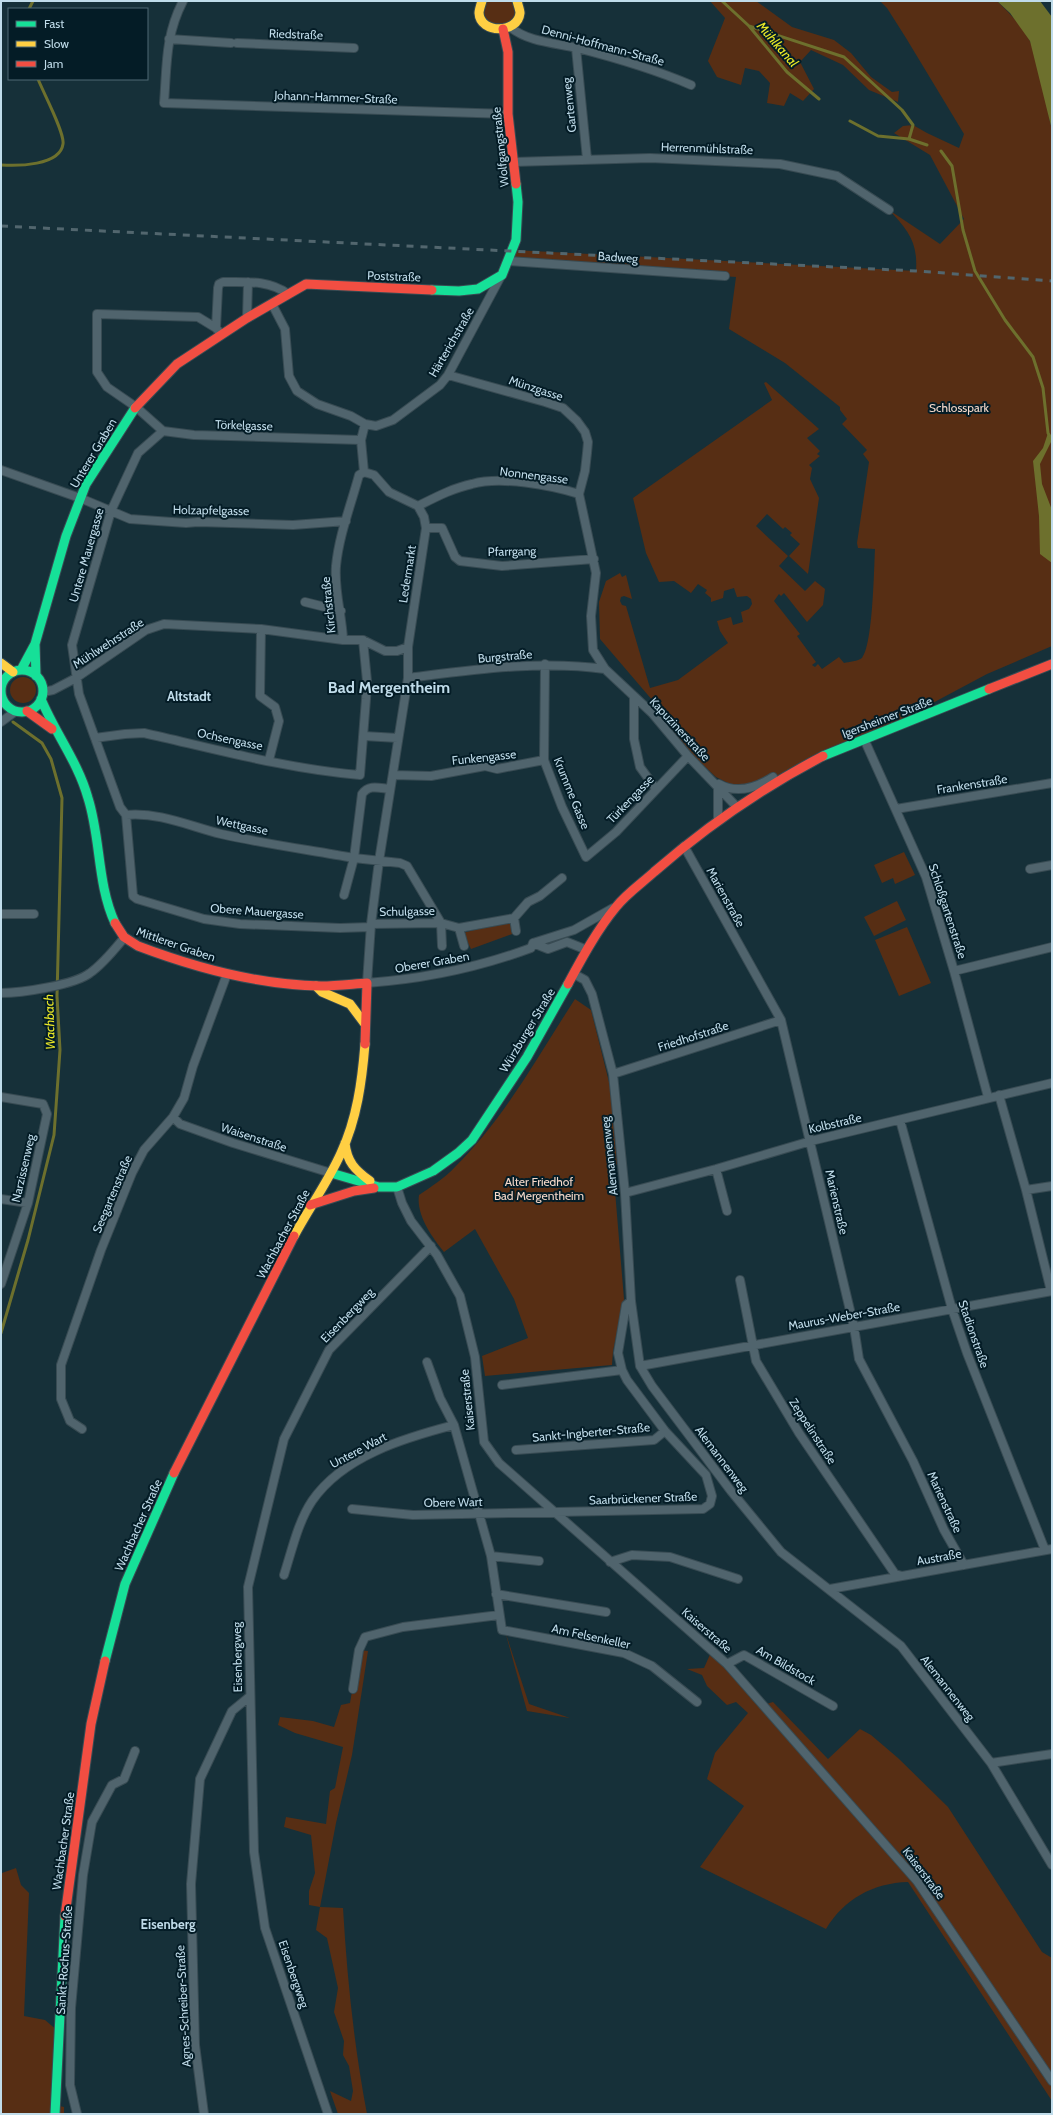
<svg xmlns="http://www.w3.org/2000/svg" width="1053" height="2115" font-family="Cabin,sans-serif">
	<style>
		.green { fill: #572e14 }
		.water { fill: #6d702d }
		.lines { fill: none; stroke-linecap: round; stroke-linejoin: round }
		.stream { stroke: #6d702d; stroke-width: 3 }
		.street-casing { stroke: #384b53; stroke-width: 10 }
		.fast-casing { stroke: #384b53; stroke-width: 11 }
		.slow-casing { stroke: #384b53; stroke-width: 11 }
		.jam-casing { stroke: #384b53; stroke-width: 11 }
		.street { stroke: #50646d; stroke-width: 8 }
		.fast { stroke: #16e098; stroke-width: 9 }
		.slow { stroke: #ffcf43; stroke-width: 9 }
		.jam { stroke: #f24e42; stroke-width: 9 }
		.rail { stroke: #52666e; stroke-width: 3; stroke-dasharray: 7 7; stroke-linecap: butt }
		.labels { text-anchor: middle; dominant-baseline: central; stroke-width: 4; stroke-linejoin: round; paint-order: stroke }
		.street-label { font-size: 12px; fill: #c0dcea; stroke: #041c26 }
		.park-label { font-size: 12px; fill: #f5d8c9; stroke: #041c26 }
		.water-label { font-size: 13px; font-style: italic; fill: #ebe927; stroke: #041c26 }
		.neighbourhood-label { font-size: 13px; font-weight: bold; fill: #c0dcea; stroke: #041c26 }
		.district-label { font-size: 16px; font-weight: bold; fill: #c0dcea; stroke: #041c26 }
	</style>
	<rect width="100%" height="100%" fill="#163039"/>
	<path class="green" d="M482,1H517L516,20L489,27L481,4Z
		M710,1H756L792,27L834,40L851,53L871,77L892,92L899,91L898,102L869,90L843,65L811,50L800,62L814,89L803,101L790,93L784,106L767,103L770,83L759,71L745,68L741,85L717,77L708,61L725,18Z
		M880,1H997C1008,12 1023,26 1030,41C1041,62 1046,106 1052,130V646L987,674L867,738L768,781L736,787L716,777L691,754L647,706L653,701L600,639L599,602L606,581L620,573L622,577L626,575L632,599L624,596L621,597L620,601L622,605L626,606L650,688L678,680L728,643L720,631L717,621L731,617L733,625L743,622L741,612L749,609L752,604L751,599L747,596L737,597L734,588L724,591L723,598L711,602V598L705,593L707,590L698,584L691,593L674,581L659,582L646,553L633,498L772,400L764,383L766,382L819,429L807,438L820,451L817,454L820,456L809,465L812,468L810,479L819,498L808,574L789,556L800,544L790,535L792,533L785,527L783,529L767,514L756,526L788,556L779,566L805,591L815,581L825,589L823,605L807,622L784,593L781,596L779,594L774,601L800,634L797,636L816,662L812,665L815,667L818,664L822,669L839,657L844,663C849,662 858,661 862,658C873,645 874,569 875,549L858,548L857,543L869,462L863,454L867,450L842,424L847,419L840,410V407L785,363L729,329L736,277L509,261L513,250L916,271C918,242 908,230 889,210L940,244L964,219L930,155L894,133L903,126L913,125L927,133L959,148L964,134L906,38L887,8Z
		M10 690a13 13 0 1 1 26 0a13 13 0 1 1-26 0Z
		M904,852L915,875L895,884L893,878L882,883L874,865Z
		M897,901L906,920L874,936L864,917Z
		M511,920L515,933L471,949L463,933Z
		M907,927L931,983L899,996L875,940Z
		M575,999L591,1010L611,1090L617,1164L613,1167L624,1299L613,1351L612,1365L485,1376L482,1356L528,1338L514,1299L475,1229L444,1252C432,1237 416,1215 419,1195C432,1186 445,1178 455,1167C504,1119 538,1056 575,999Z
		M505,1631L529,1704L570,1718L527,1711Z
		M359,1650L368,1651L352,1755L336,1823L320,1907L343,1908C347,1977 354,2046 367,2114H338L330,2091L351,2101L353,2091L349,2066L343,2055L344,2041L334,2012L338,1988L327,1938L316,1930L320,1907L309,1905V1891L315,1873L311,1835L284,1827L286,1817L326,1824L330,1791L335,1788L343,1747L295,1733L278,1725L280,1717L313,1721L334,1727L341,1705L350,1703Z
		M712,1650L763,1705L773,1702L828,1759L860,1729L871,1735L898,1758L948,1807L1042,1952L1052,1958V2101L908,1882C873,1883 844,1899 826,1929L700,1867L744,1806L707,1779L715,1753L748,1713L736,1702L727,1705L707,1686L702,1675L687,1669L704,1668Z
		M16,1868L21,1885L29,1893L24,2016L45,2020L58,2031L55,2105L64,2107V2114H1V1876L2,1873Z"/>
	<path class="water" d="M997,1H1040L1052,17V130L1030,41L1010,13Z
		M1048,433L1052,440L1040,464L1042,484L1052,510V563L1040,554L1039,516L1033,461L1043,448Z"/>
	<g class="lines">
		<path class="stream" d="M722,1L749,26L787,72L819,99
			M29,9L33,1
			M749,26L844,57L902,110L913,125L909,139
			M850,121L878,136L909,139L927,145
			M941,151L952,166L963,230L975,271L1005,320L1033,357L1043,388L1048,433L1052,440
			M1,165C17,166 60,166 63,144C65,133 43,92 38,79
			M1,1333L28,1240L54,1135L60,1050L57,996L62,798L51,759L42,743L13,722"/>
		<g class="street-casing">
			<path id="street" d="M183,1C165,36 167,65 164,103L508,114
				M510,27C528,42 555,43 577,48C616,58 654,69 691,85
				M169,39L231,43
				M237,43L354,48
				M576,48L587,159
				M513,162L650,158L780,164L837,176L889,210
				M509,261L725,276
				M272,304L285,329L289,376L297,391L317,404L351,416L365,424L376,426L393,420L440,385L448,375L501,276
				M247,318L248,282
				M216,328L218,288L219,284L223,282C247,282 269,280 288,294
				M221,334L216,328L198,317L97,314V372L107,387L136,407L163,431L194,435L361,440
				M448,375L545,402L563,408L577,421L585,432L588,442L587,453L585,471L579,494L596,573L591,616L593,650L605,669L652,713L688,756L736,806
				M163,431L138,453L111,511L72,645L79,694L120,807L126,815L133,896L137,899L204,919L240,924L340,928L371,927
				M1,470L80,498L130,519L186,523L198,522L293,525L346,521
				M364,472L374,475L389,492L418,506
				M364,472L361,440L365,424
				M418,506L424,517L426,528L408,647V678L379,861L371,924L367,983C424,979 477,968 531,948L533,943L548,949L567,942L587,950
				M418,506C436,497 453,488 472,484C501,476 550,485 579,494
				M426,528H442L455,557L460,561L502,566L594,559
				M305,602L341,611
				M261,629L260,696L275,707L279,721L269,760
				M343,640C342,615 334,591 336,566C339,535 351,505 359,475L364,472
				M545,664L544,760L562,807L586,857L616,832L688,756
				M408,678C473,670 539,660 605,669
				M43,692L53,690L76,678L146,630L164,624L261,629L343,640H363L385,651H397L408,647
				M634,698V739L640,767L656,789
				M1,703L3,699
				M1,722L16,711
				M364,736L398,738
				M95,738L125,734L144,733C215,749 287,769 360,775
				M864,739L926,877L954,971L988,1097
				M360,775L366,699L367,681L363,640
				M393,775L431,776L485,766L497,769L544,760
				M719,784C737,794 756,788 773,777
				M390,789C379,788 369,784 362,794L354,858L400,863L407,866L441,923L442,946
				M896,809L1052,783
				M126,815C160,812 189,826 221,834C265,844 310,850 354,858L344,895
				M718,819V787
				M684,846L781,1020L854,1327L859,1359L913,1461L944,1530L964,1565
				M1030,869L1052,865
				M1,914H34
				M514,918L516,931
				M371,924L441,923L459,928L514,918L528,902L540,896L562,878
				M459,928L464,946
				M533,943L574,930L613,908
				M954,971L1052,947
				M574,974L585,980L592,994L613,1074L625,1193L631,1301L640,1366L652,1386L731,1491L781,1552L901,1646L991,1763L1052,1865
				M1,993C21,993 75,985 90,973C103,964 114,950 124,938
				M613,1074L781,1020
				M999,1095L1026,1190L1051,1291
				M1,1097L43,1104L47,1114L28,1203L1,1284
				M173,1117L180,1124L233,1143L331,1173
				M900,1120L952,1309L967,1353L1045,1550
				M716,1169L727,1211
				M397,1187L402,1203L411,1221L437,1255L460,1296L475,1357L484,1442L499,1463L727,1664L917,1881L1052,2081
				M1026,1190L1052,1186
				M625,1193L716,1169L811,1141L1052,1083
				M1,1199L28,1203
				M740,1280L756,1361L799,1433L895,1574L902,1576
				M427,1362L440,1398L454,1425L491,1556L502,1630L624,1653L652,1666L697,1702
				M640,1366L1052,1291
				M502,1385L622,1370
				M82,1429L70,1421L61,1399V1365L101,1250L132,1173L144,1150L173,1117L184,1098L193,1066L227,974
				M516,1450L654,1440L665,1431
				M352,1509L413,1515L703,1509L710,1504L712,1496L706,1475L665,1431L627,1380L622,1370L618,1353L626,1305L631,1301
				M491,1556L539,1561
				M610,1562L632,1555L670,1557L738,1579
				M284,1575C292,1550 298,1522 312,1501C343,1456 404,1438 454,1425
				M830,1589L1052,1549
				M496,1594L606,1612
				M727,1664L744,1655L833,1706
				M353,1689L359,1650L365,1637L403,1627L499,1615
				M991,1763L1052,1754
				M77,2114L70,2085L71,2008L83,1875L92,1822L112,1785L124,1779L135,1751
				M204,2114L195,2045L191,1884L200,1779L232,1711L249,1697
				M328,2114L265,1928L254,1852L248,1587L284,1439L329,1350L431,1246"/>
		</g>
		<g class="fast-casing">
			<path id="fast" d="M432,290L459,291L478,289L502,275L516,240L518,202L516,184
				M35,644L36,676
				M21,670L35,644L66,536L86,484L135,408
				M1 691a21 21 0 1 1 42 0a21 21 0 1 1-42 0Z
				M41,699C55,733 78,762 88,798C101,839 97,884 115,923
				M823,756L989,689
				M331,1173L379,1187H397L433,1171L458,1153L472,1140L527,1057L568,984
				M105,1661L125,1584L174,1473
				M55,2114L65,1916"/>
		</g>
		<g class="slow-casing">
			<path id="slow" d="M482,1C481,4 479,10 479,13C480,34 518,34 520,13C520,10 518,5 517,1
				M1,663L13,672
				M316,986L322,992L350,1004L365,1024
				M345,1143C347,1162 355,1170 370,1181
				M294,1236C309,1208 328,1182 341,1153C357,1119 362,1081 365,1044"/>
		</g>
		<g class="jam-casing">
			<path id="jam" d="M503,29L508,52V114L516,184
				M135,408L177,364L247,318L306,284L432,290
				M989,689L1052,664
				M27,711L52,729
				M115,923L124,937L138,946C196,968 260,985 321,986C337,986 352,984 367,983L365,1044
				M568,984C582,958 597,930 616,907C626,894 642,883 654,872C708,825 760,789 823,756
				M310,1205L354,1191L374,1188
				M174,1473L294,1236
				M65,1916L91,1724L105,1661"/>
		</g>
		<use href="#street" class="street"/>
		<use href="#fast" class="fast"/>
		<use href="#slow" class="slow"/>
		<use href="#jam" class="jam"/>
		<path class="rail" d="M1,226L916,271L1052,281"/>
	</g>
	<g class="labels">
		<g class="street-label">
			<text transform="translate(296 34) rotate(2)">Riedstraße</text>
			<text transform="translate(603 45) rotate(15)">Denni-Hoffmann-Straße</text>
			<text transform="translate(336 97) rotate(2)">Johann-Hammer-Straße</text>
			<text transform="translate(569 105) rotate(-96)">Gartenweg</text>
			<text transform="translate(500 147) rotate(-96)">Wolfgangstraße</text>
			<text transform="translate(707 148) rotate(2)">Herrenmühlstraße</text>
			<text transform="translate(618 257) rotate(4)">Badweg</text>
			<text transform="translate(394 276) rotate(2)">Poststraße</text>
			<text transform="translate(451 342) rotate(-60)">Härterichstraße</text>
			<text transform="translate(536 388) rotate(18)">Münzgasse</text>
			<text transform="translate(244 425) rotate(2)">Törkelgasse</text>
			<text transform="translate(93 453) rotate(-59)">Unterer Graben</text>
			<text transform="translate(534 475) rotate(7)">Nonnengasse</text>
			<text transform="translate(211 510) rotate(1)">Holzapfelgasse</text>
			<text transform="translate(512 551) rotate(-1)">Pfarrgang</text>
			<text transform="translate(86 555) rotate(-74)">Untere Mauergasse</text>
			<text transform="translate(407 574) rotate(-81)">Ledermarkt</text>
			<text transform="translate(328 605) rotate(-96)">Kirchstraße</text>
			<text transform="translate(108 643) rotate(-33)">Mühlwehrstraße</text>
			<text transform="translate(505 656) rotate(-5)">Burgstraße</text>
			<text transform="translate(887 717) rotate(-21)">Igersheimer Straße</text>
			<text transform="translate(680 729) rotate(47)">Kapuzinerstraße</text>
			<text transform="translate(230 739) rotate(12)">Ochsengasse</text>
			<text transform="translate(484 757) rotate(-6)">Funkengasse</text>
			<text transform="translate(972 784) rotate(-9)">Frankenstraße</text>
			<text transform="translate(572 793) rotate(68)">Krumme Gasse</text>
			<text transform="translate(630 799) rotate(-46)">Türkengasse</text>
			<text transform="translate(242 825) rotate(12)">Wettgasse</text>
			<text transform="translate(726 897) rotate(61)">Marienstraße</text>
			<text transform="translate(257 911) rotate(4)">Obere Mauergasse</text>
			<text transform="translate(407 911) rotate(-1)">Schulgasse</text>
			<text transform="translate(948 911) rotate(72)">Schloßgartenstraße</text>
			<text transform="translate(176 944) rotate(19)">Mittlerer Graben</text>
			<text transform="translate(432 962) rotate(-10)">Oberer Graben</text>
			<text transform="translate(527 1030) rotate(-59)">Würzburger Straße</text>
			<text transform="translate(693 1036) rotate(-18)">Friedhofstraße</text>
			<text transform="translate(835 1123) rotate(-13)">Kolbstraße</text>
			<text transform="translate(254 1137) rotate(18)">Waisenstraße</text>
			<text transform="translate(609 1156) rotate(-96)">Alemannenweg</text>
			<text transform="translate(23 1168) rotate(-77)">Narzissenweg</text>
			<text transform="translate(112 1194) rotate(-67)">Seegartenstraße</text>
			<text transform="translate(837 1202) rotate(77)">Marienstraße</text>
			<text transform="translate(283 1234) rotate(-62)">Wachbacher Straße</text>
			<text transform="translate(347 1315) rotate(-46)">Eisenbergweg</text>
			<text transform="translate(844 1316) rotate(-10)">Maurus-Weber-Straße</text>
			<text transform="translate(974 1334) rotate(71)">Stadionstraße</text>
			<text transform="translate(467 1400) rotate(-96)">Kaiserstraße</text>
			<text transform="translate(813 1431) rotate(57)">Zeppelinstraße</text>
			<text transform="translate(591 1432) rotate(-5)">Sankt-Ingberter-Straße</text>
			<text transform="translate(358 1450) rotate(-28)">Untere Wart</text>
			<text transform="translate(722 1459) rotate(53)">Alemannenweg</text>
			<text transform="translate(643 1498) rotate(-2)">Saarbrückener Straße</text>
			<text transform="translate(453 1502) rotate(-1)">Obere Wart</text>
			<text transform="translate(945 1502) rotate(65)">Marienstraße</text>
			<text transform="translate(138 1525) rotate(-66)">Wachbacher Straße</text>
			<text transform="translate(939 1557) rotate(-10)">Austraße</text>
			<text transform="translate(707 1630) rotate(41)">Kaiserstraße</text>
			<text transform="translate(591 1636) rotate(12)">Am Felsenkeller</text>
			<text transform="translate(237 1657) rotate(-91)">Eisenbergweg</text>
			<text transform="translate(786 1665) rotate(30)">Am Bildstock</text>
			<text transform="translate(948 1688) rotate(52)">Alemannenweg</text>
			<text transform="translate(63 1841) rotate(-82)">Wachbacher Straße</text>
			<text transform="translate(924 1873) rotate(53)">Kaiserstraße</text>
			<text transform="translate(64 1960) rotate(-86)">Sankt-Rochus-Straße</text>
			<text transform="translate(294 1974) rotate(71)">Eisenbergweg</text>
			<text transform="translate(183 2006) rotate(-93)">Agnes-Schreiber-Straße</text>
		</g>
		<g class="park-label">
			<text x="959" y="407">Schlosspark</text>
			<text x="539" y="1181">Alter Friedhof<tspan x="539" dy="14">Bad Mergentheim</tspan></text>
		</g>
		<g class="water-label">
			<text transform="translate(778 44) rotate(49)">Mühlkanal</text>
			<text transform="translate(49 1022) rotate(-92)">Wachbach</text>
		</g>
		<g class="neighbourhood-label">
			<text x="189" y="696">Altstadt</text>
			<text x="168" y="1924">Eisenberg</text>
		</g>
		<g class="district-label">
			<text x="389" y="687">Bad Mergentheim</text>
		</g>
	</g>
	<rect width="1053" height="2115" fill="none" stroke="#c0dcea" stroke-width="4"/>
	<rect x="8" y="8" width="140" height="72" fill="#041c26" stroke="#4f6974"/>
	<rect x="16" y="21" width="20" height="6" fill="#16e098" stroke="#4f6974"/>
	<text x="44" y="28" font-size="12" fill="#c0dcea">Fast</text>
	<rect x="16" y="41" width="20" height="6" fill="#ffcf43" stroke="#4f6974"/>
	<text x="44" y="48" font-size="12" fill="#c0dcea">Slow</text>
	<rect x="16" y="61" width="20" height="6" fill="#f24e42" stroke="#4f6974"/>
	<text x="44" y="68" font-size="12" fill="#c0dcea">Jam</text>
</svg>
